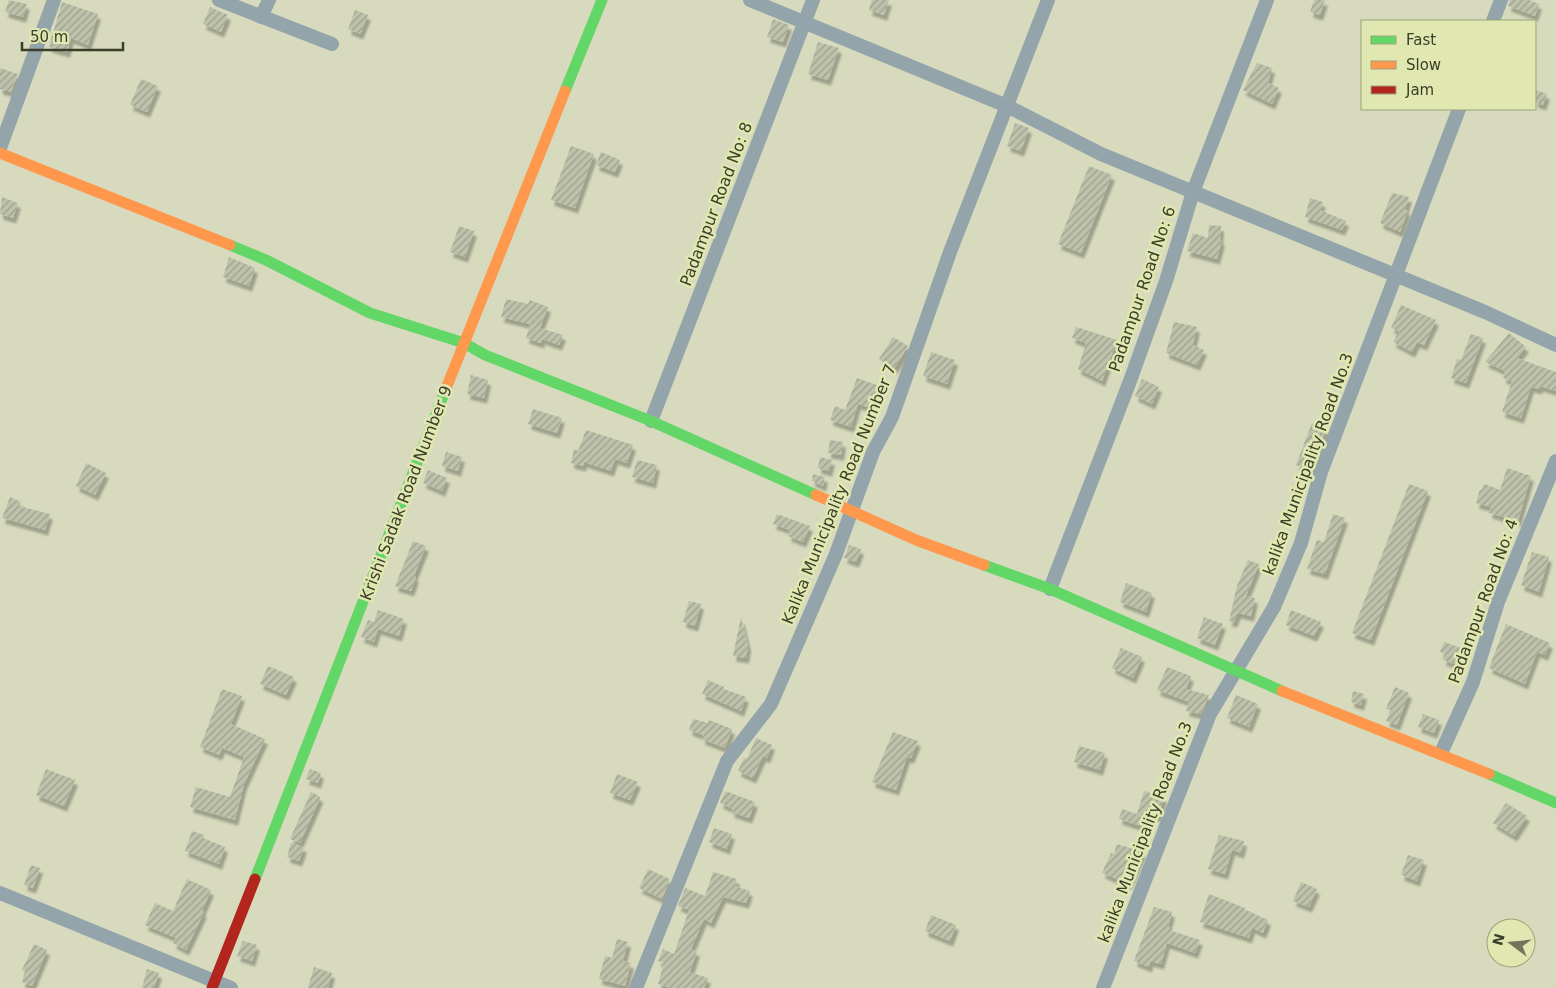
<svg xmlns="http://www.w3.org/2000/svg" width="1556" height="988" font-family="'DejaVu Sans',sans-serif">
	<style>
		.building { fill: url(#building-hatch); filter: url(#shadow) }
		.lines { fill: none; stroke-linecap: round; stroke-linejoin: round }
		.street { stroke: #93a5aa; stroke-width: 14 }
		.fast { stroke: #63d668; stroke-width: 11 }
		.slow { stroke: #ff974d; stroke-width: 11 }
		.jam { stroke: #b3261e; stroke-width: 11 }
		.labels { text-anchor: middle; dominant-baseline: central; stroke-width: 5; stroke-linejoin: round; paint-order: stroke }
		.street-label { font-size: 16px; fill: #3b3e28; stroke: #e0e7b0 }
	</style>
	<defs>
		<pattern id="building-hatch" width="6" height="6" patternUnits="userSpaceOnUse" patternTransform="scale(1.25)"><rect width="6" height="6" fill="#bfc2ab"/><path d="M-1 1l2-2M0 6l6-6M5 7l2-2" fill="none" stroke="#9c9f8b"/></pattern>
		<filter id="shadow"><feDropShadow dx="3" dy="5.5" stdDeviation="1" flood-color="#0004"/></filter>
	</defs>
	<rect width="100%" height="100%" fill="#d7dabd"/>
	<path class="building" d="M9,0L27,4L23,17L5,12Z
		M872,0H889L884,15L869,10Z
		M1314,0H1325L1320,15L1310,12Z
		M1510,0H1529L1539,4L1535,16L1508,6Z
		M62,2L98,14L88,45L71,38L67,52L49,47Z
		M210,7L228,15L221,32L203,24Z
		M355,10L368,15L360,34L348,29Z
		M773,19L789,25L783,42L767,37Z
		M818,42L839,48L828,80L808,74Z
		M1257,63L1272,68L1268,83L1279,88L1272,104L1243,90Z
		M0,68L18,74L11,92L0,89Z
		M141,79L158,86L147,112L130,105Z
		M1535,90L1547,94L1543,105L1535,102Z
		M1015,123L1029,128L1021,151L1007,146Z
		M571,146L594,154L575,208L551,200Z
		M601,152L620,160L615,172L596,165Z
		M1089,166L1112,175L1081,253L1058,244Z
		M1392,193L1409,197L1405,210H1408L1400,232L1380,223Z
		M2,197L18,203L13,218L0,214Z
		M1310,198L1323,202L1320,210L1346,221L1342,230L1305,217Z
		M1209,225L1221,226L1220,240H1222L1217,259L1187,251L1193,233L1208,238Z
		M459,226L474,231L465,257L450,252Z
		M229,257L255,268L249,286L223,277Z
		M506,299L528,304L530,300L548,307L540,328L563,335L559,345L542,339L541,343L526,338L530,324L501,317Z
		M1401,305L1436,320L1424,345L1417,342L1412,352L1393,342L1399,331L1391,328Z
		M1174,322L1197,327L1193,345L1204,350L1197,365L1166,353Z
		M1076,327L1117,340L1102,381L1078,369L1086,343L1072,338Z
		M1509,333L1526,347L1517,358L1556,372V391L1540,386L1539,389L1531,387L1521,418L1502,412L1512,381L1503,378L1505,371L1485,362Z
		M1471,334L1483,338L1466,383L1451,378L1457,359L1461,360Z
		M893,337L908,346L894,369L879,359Z
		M931,352L955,360L947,384L923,376Z
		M471,375L488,380L484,398L467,394Z
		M857,378L882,387L874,409L858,404L851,427L830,420L835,406L845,410Z
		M1142,379L1159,387L1152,404L1135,396Z
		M533,409L562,418L557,433L528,424Z
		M1312,423L1326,429L1311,470L1296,465Z
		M586,430L633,445L627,463L615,459L611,471L584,462L583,466L571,463L574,449L578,451Z
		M830,440L843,442L841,455L828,453Z
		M446,452L462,457L458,471L442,466Z
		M820,457L832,460L829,471L818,468Z
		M637,460L657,465L653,483L632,477Z
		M86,463L106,473L95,495L76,486Z
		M1507,468L1531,476L1518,521L1489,513L1491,507L1476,503L1480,489L1482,490L1484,484L1500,490Z
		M428,470L447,478L442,491L423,483Z
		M813,474L825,477L823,486L812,481Z
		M1409,484L1428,491L1371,640L1352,633Z
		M10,497L21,502L19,506L50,514L45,530L2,518Z
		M777,514L810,526L803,542L788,536L790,530L773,524Z
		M1333,514L1345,518L1325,574L1307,569L1317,540L1324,542Z
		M413,541L426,546L414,576L416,577L411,591L395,586Z
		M849,545L861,549L856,562L844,558Z
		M1532,552L1549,557L1539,592L1521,585Z
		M1248,560L1259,564L1246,596L1255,598L1251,616L1238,613L1234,622L1229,621L1237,586Z
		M1126,583L1152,593L1146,612L1120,602Z
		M689,601L701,604L695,626L683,622Z
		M378,610L404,619L399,636L378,629L374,642L361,637L368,620L374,622Z
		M1291,610L1321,622L1314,636L1286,625Z
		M741,617L748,646L746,658L733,656Z
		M1204,617L1223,624L1215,645L1197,638Z
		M1506,624L1550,643L1545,655L1537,652L1525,684L1489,668Z
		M1444,642L1465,649L1460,666L1443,660L1445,654L1440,652Z
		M1121,648L1142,657L1133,678L1112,668Z
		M268,666L294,677L286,695L260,684Z
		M1167,667L1191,676L1186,689L1209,695L1201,714L1186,711L1189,702L1157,690Z
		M708,680L724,687V689L746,697L741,711L702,694Z
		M1395,687L1409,693L1397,725L1386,721L1391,710L1386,709Z
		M222,689L242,696L231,724L265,739L244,784L235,820L190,807L196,787L230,797L244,757L222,748L219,755L200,747Z
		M1353,691L1364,694L1361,705L1351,702Z
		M1236,695L1258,704L1249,727L1227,718Z
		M1423,714L1439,720L1434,733L1418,727Z
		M693,719L708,723L709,720L732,729L725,748L702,739L703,735L689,730Z
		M893,732L918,741L911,758L907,757L896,790L872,782Z
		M756,738L772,745L767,758L763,756L753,778L738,771L744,758L747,759Z
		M1079,746L1105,753L1100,770L1074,762Z
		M46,769L75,780L64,806L36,795Z
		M310,769L321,773L318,783L306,779Z
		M617,774L638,782L630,800L610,793Z
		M725,791L755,802L749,818L731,812L733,809L720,803Z
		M1144,791L1164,797L1158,817L1150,814L1147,828L1119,819L1122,809L1137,814Z
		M311,792L319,796L320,798L300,843L290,839Z
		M1506,803L1527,816L1514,836L1493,823Z
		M714,828L732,834L727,849L709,842Z
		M192,831L204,835L203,838L225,847L219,864L185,851Z
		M1219,835L1244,841L1241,853L1232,850L1225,874L1208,869Z
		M291,843L304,847L299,861L287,857Z
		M1117,844L1143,852L1129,884L1102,873L1111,853L1114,854Z
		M1408,855L1424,860L1417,881L1401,875Z
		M31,865L40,868L33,888L24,885Z
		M648,869L670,879L662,899L639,888Z
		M713,872L737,879L735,886L750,891L746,903L723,897L711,923L704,919L691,949L697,951L690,972L708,978L704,988H671L658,984L664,963L658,961L663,949L674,954L689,910L678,906L685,888L705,896Z
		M187,879L211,890L202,911L204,912L186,950L173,943L176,938L145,925L155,903L173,911Z
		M1301,882L1317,889L1309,907L1293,901Z
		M1209,894L1245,908L1244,909L1268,920L1263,933L1252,928L1249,938L1200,922Z
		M1154,907L1172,912L1168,927L1173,929L1172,931L1200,940L1195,953L1167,943L1161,964L1150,961L1149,967L1134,961Z
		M931,915L956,925L950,941L925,931Z
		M617,939L628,942L623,961L631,963L625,986L599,979L605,956L612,958Z
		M243,941L257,945L252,961L237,956Z
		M34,944L47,950L32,986L22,982L25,971L22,970Z
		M314,967L332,973L328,988H308Z
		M147,969L159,973L154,988H142Z"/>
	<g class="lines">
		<path class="street" d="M219,0L332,44
			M750,0L1007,106L1101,154L1485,312L1556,345
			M261,17L269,0
			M1493,21L1501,0
			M0,148L54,0
			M651,421L813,0
			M1050,589L1130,381L1166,281L1193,192L1267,0
			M1441,753L1473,682L1498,602L1556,461
			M0,893L231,988
			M636,988L727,761L771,704L836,554L873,452L892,417L950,252L1048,0
			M1103,988L1210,714L1274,607L1301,543L1321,472L1459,109"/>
		<path class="fast" d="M565,91L602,0
			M230,245L266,260L370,313L464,343L485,355L651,421L816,495
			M984,565L1050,589L1282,691
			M1489,774L1556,803
			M255,879L445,391"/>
		<path class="slow" d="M0,153L230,245
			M445,391L565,91
			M816,495L916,540L984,565
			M1282,691L1489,774"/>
		<path class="jam" d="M212,988L255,879"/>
	</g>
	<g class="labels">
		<g class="street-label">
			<text transform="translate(716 204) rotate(-69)">Padampur Road No: 8</text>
			<text transform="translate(1142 289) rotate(-71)">Padampur Road No: 6</text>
			<text transform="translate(1308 464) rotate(-70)">kalika Municipality Road No.3</text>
			<text transform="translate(406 493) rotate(-69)">Krishi Sadak Road Number 9</text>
			<text transform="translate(839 494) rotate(-68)">Kalika Municipality Road Number 7</text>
			<text transform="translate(1483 601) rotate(-70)">Padampur Road No: 4</text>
			<text transform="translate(1145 832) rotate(-69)">kalika Municipality Road No.3</text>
		</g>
	</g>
	<rect x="1361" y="20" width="175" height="90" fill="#e0e7b0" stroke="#9ea37a"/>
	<rect x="1371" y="36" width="25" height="8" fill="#63d668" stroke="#9ea37a"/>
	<text x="1406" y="45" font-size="15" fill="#3b3e28">Fast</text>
	<rect x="1371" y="61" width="25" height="8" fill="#ff974d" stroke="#9ea37a"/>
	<text x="1406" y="70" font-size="15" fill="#3b3e28">Slow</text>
	<rect x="1371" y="86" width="25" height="8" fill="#b3261e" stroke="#9ea37a"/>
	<text x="1406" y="95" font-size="15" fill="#3b3e28">Jam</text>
	<g transform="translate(1511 943) rotate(286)"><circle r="24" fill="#e0e7b0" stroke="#9ea37a"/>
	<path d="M0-4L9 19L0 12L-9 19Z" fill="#72755c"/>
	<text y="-8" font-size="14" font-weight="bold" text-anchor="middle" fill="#3b3e28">N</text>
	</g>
	<path d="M22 42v8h101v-8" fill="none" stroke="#3b3e28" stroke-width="2.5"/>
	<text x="30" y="42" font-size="15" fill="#3b3e28" stroke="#e0e7b0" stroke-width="4" paint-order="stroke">50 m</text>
</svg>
